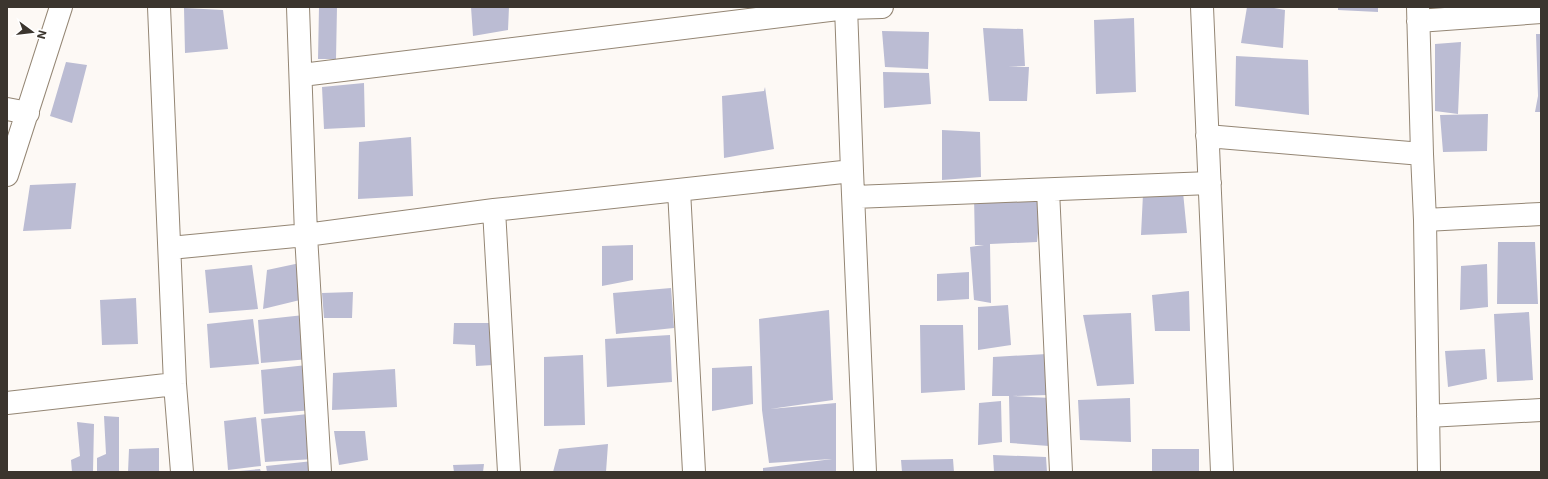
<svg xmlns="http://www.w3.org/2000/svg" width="1548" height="479" font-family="Inter,sans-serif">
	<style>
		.building { fill: #bbbcd3 }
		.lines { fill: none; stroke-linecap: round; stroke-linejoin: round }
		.minor-casing { stroke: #948674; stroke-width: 24 }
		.minor { stroke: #fff; stroke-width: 22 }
	</style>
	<rect width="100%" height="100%" fill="#fdf9f5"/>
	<path class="building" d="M319,7H337L336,59H318Z
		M471,7H509L508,30L473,36Z
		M1247,7H1268L1285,10L1283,48L1241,43Z
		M1338,7H1378V12L1338,10Z
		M184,8L223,10L228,49L185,53Z
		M1134,18L1136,92L1096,94L1094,20Z
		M983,28L1023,29L1025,66L1008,67H1029L1027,101H989Z
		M882,31L929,32L928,69L885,67Z
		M1536,34H1541V112H1535L1538,96Z
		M1461,42L1458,114L1435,111V44Z
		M1236,56L1308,60L1309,115L1235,106Z
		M66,62L87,65L72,123L50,116Z
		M883,72L929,73L931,104L884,108Z
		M364,83L365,127L324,129L322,87Z
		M765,87L774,149L724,158L722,96L764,91Z
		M1488,114L1487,151L1443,152L1440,115Z
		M942,130L980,132L981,177L942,180Z
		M411,137L413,196L358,199L359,142Z
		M76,183L71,229L23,231L30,185Z
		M1183,192L1187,233L1141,235L1143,194Z
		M1042,196L1037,242L990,244L991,303L974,300L970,247L984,245H975L974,197Z
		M1498,242H1535L1538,304H1497Z
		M633,245V280L602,286V246Z
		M300,263V300L263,309L267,270Z
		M1487,264L1488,307L1460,310L1461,266Z
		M252,265L258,309L209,313L205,270Z
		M969,272V299L937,301V274Z
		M671,288L674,328L616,334L613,293Z
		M1189,291L1190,331H1155L1152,295Z
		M353,292L352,318H324L322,293Z
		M136,298L138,344L102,345L100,300Z
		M1008,305L1011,345L978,350V307Z
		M829,310L833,400L770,409L836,403V472H763V468L832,459L769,463L762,410L759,319Z
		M1529,312L1533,380L1497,382L1494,314Z
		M1131,313L1134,384L1097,386L1083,315Z
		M304,315L310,359L261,363L258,320Z
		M253,319L259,364L210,368L207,324Z
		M454,323H489L493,365L476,366L475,345L453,344Z
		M920,325H963L965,390L921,393Z
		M670,335L672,382L607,387L605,339Z
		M1485,349L1487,379L1448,387L1445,351Z
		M1047,354L1048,395L1012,396L1051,398L1049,446L1010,443L1009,396H992L993,357Z
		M583,355L585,425L544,426V357Z
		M307,365L313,410L264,414L261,370Z
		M752,366L753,404L712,411V368Z
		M395,369L397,407L332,410L333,373Z
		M1130,398L1131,442L1080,440L1078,400Z
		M1001,401L1002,442L978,445L979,403Z
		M308,414L314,459L265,462L261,419Z
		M104,416L119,417V472H97V458L106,454Z
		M256,417L261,466L228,470L224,421Z
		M77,422L94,424L93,472H72L71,460L80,456Z
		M334,431H365L368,460L339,465Z
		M608,444L606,472H553L559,449Z
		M159,448V472H128L129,449Z
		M1152,449H1199V472H1152Z
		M993,455L1046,457L1047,472H994Z
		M953,459L954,472H902L901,460Z
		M313,461L314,472H267L266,466Z
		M484,464L483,472H454L453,465Z
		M260,469L261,472H239V471Z"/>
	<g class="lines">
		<g class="minor-casing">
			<path id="minor" d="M159,7L175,384L182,472
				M298,7L306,235L320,472
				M846,7L852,171L865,472
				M1202,7L1222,472
				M1418,7L1422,154L1425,220L1429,472
				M1418,21L1541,12
				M302,75L846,8L882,7
				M7,109L28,113
				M1207,136L1422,154
				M7,175L61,7
				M679,190L694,472
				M1048,190L1061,472
				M854,197L1210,183
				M494,210L509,472
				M1425,220L1541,214
				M170,248L306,235L494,210L852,171
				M7,403L175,384
				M1428,416L1541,410"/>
		</g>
		<use href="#minor" class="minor"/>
	</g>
	<rect width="1548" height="479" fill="none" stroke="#3b352e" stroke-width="16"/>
	<g transform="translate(32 32) rotate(105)" stroke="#ffffff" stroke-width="3" paint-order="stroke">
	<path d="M0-3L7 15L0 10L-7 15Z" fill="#3b352e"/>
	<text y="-6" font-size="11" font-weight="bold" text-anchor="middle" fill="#3b352e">N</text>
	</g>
</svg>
